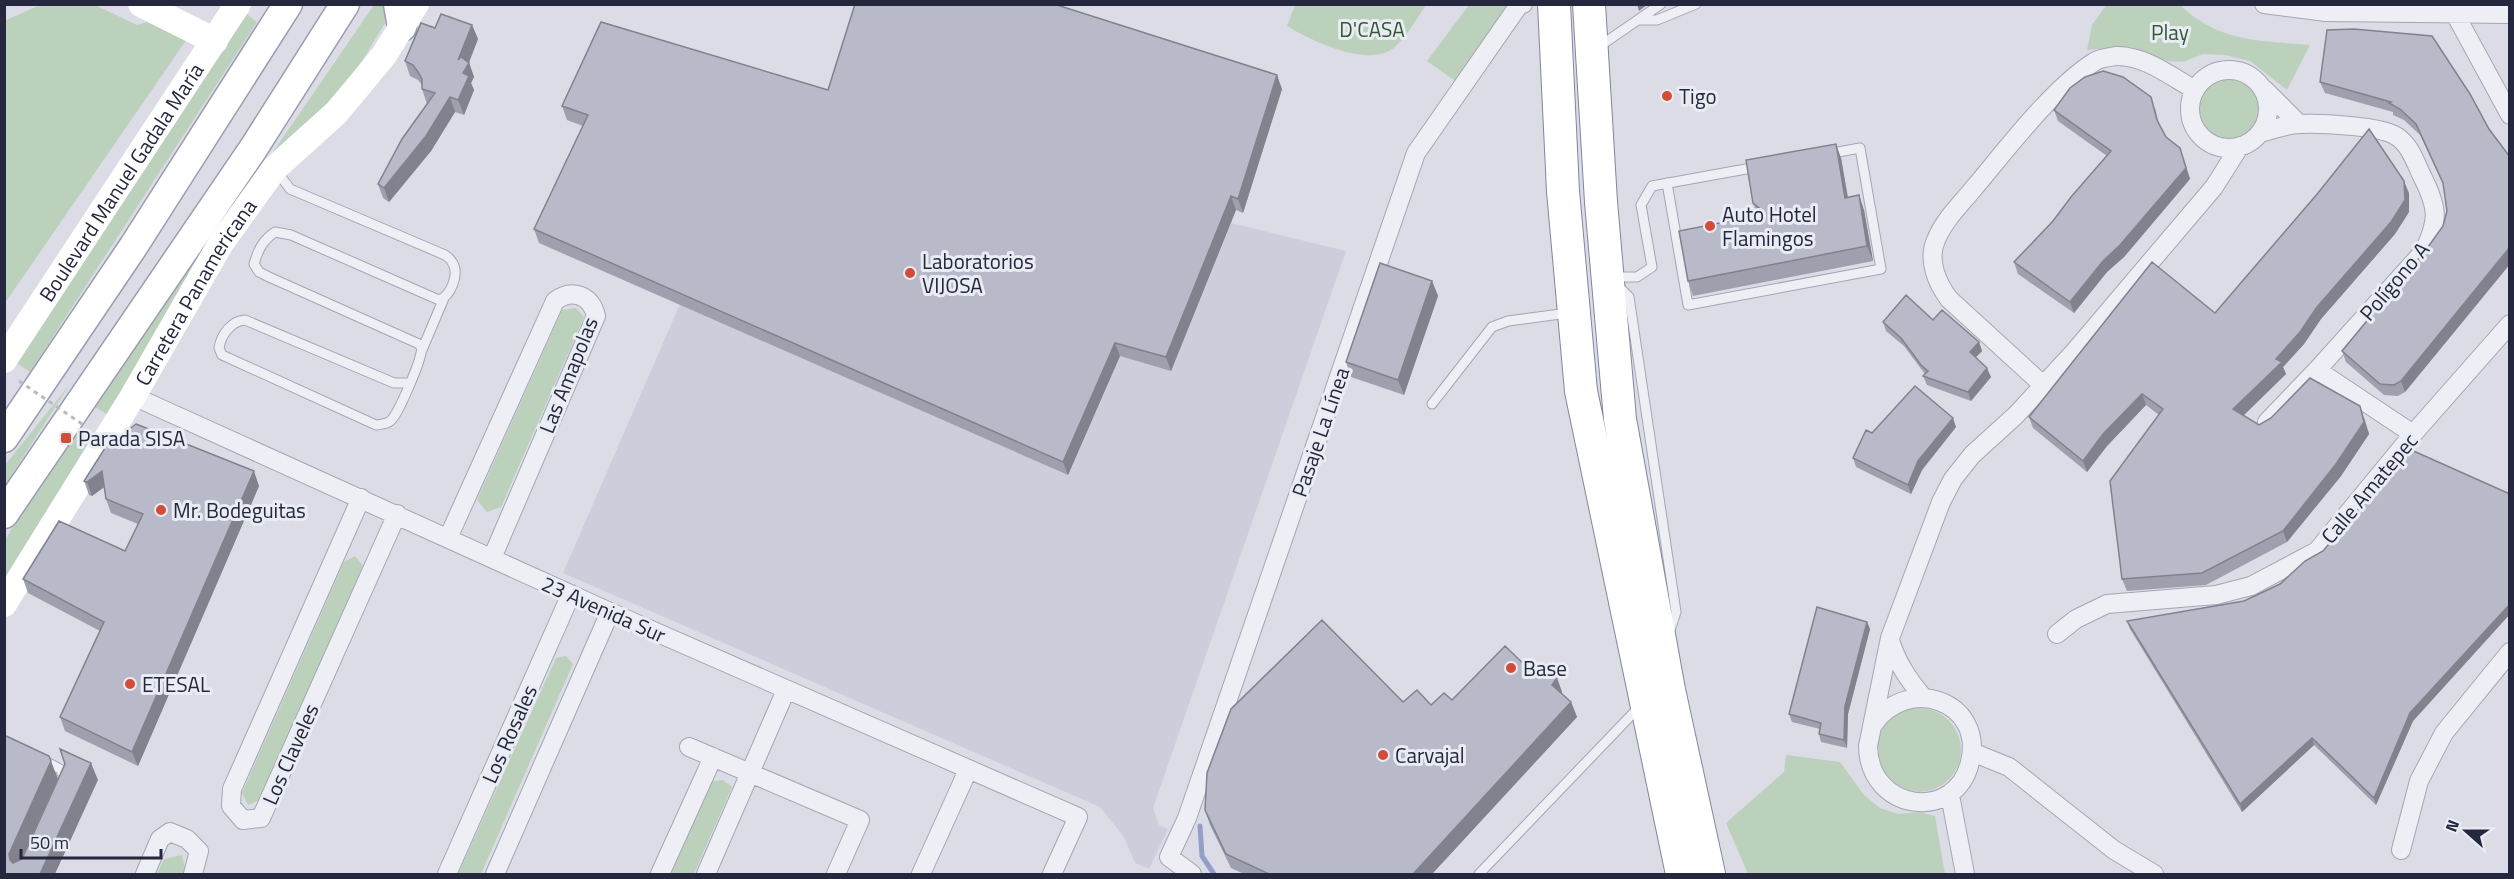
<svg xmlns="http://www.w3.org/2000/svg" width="2514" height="879" font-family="'Titillium Web',sans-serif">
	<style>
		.built { fill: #cdcedb }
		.green { fill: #bcd1bc }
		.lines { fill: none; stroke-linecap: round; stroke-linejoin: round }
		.stream { stroke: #939fc9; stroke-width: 5 }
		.lane-casing { stroke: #a4a6b3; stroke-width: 11 }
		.street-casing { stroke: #a4a6b3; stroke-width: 20 }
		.primary-casing { stroke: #9a9db2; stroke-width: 31 }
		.highway-casing { stroke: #82859d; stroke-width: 34 }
		.lane { stroke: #eeeef5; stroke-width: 9 }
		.street { stroke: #eeeef5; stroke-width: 18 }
		.secondary { stroke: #fff; stroke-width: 26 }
		.primary { stroke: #fff; stroke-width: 28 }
		.highway { stroke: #fff; stroke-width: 32 }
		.path-bridge { stroke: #b9bac5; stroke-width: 3; stroke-dasharray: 4.5 4.5; stroke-linecap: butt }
		.wall { fill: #9ea0ad }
		.shaded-wall { fill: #81828d }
		.building { fill: #b8bac9; stroke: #81828d; stroke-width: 1.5 }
		.poi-dot { fill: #d44b37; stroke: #eaecf4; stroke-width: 2 }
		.labels { text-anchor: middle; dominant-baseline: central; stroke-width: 6; stroke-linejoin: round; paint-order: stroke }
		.park-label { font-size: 21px; fill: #315935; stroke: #eaecf4 }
		.poi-label { font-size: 21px; fill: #24273d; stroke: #eaecf4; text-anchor: start }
		.street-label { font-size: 21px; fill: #24273d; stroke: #eaecf4 }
	</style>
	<rect width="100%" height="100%" fill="#dbdce6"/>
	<path class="built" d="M1231,223L1346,251L1153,808L1159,825L1168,829L1149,869L1135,863L1124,837L1100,807L563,573L680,304L1068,475L1120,356L1171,370Z"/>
	<path class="green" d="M2107,4L2180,5C2220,43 2259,40 2310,45L2287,90L2250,61L2225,55L2203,54L2183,62L2167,61L2130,47L2087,50L2092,25Z
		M40,5H95L137,25L147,22L187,39L5,303L4,21Z
		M374,5H385L387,12L385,23L349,83L260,171Z
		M1295,5V4L1426,5C1417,18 1408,35 1396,46C1371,70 1312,41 1287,26Z
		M1469,5H1516L1461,85L1427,61Z
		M244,12L257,22L30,372L14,361Z
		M2199 109a30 30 0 1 1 60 0a30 30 0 1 1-60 0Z
		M208,242L113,418L90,404Z
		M576,308L584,317L501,507L487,512L477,500L562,310Z
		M70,384L5,485V465Z
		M75,429L95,446L5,587V541L30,496Z
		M355,556L363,566L260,800L248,805L242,793L344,562Z
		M566,656L573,664L481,874H458L556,658Z
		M1877 750a42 42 0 1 1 84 0a42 42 0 1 1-84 0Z
		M1786,755L1840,762L1864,795L1880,808L1898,814L1920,812L1935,816L1945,874H1748L1726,823L1784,772Z
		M723,780L732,787L694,874H671L712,781Z
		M182,855L185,868L182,874H157L164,859Z"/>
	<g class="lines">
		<path class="stream" d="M1200,826L1202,856L1214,874"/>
		<g class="lane-casing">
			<path id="lane" d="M1639,20H1657L1696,4
				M1597,48L1661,4
				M276,170L290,189L445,255C447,257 451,259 452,262C460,273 451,296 439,300L291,235L275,232C263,240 258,250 254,264L259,272L269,277L419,344C422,348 422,348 421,353C419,365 400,409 393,418C389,424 383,424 376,425L222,355L219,348C221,335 231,321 245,320L394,383H409
				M1667,183L1688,305L1881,269L1860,148L1827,154
				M1612,277H1637L1652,267L1641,205L1652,186L1757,167
				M1617,285L1629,297L1676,612L1669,633
				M422,350L444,298
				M1432,404L1492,327L1508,321L1568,313
				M43,760L60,769L65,779L64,782
				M1479,874L1641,705"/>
		</g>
		<g class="street-casing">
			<path id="street" d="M2264,4L2326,12L2510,14
				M2454,12L2510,115
				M2190 109a39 39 0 1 1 78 0a39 39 0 1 1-78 0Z
				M2264,89L2299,124
				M2260,133C2273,130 2287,124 2300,124C2320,123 2381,126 2396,136C2410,144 2416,164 2423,178C2438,208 2439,220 2424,251L2317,370L2267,422
				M2317,370L2413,434
				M2043,385L1949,299C1937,283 1927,260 1936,240C1944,220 1961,204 1974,188C2007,149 2051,90 2094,62C2099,58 2109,57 2116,56C2144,55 2172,77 2195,90
				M133,396L610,612L1078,817L1052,874
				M361,498L232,789L231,806L243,820L261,818L397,514
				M448,538L555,301C572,288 591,295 596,316L492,558
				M2057,634L2076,619L2107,604L2216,595L2251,586L2317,551L2413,434L2510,324
				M1890,640C1897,663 1908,679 1923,697
				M1873,725C1907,674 1985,701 1970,762C1956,823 1869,812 1868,746L1890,638L1941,502L1953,479L1972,455L2016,415L2074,352L2214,187L2240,146
				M689,747L860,820L836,874
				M1972,752L2009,767L2114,850L2154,874
				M1950,795L1965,874
				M2401,850L2419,781L2444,733L2510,652
				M145,874L160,839L170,832L187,839L199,851L193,874
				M447,874L571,594
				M495,874L610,612
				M660,874L713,757
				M706,874L786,690
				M921,874L968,770
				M1192,874L1169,857L1187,818L1416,153L1519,5L1523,4"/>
		</g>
		<g class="primary-casing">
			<path id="primary" d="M398,4L402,27
				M4,438L133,247L288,4
				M4,514L253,149L345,4"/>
		</g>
		<g class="highway-casing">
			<path id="highway" d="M1554,4L1563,191L1581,391L1682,874
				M1589,4L1601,202L1620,419L1669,690L1709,874"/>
		</g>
		<use href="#lane" class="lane"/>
		<use href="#street" class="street"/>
		<g class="secondary">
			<path d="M141,4L215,41"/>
			<path id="s1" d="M4,360L238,4"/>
			<path id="s2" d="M4,604L133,396L221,243L275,168L336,113L362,82L384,55L416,4"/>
		</g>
		<use href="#primary" class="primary"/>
		<use href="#highway" class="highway"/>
		<path class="path-bridge" d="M19,381L85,426"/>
	</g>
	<path class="wall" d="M472,25L478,39L469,62L474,77L471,83L474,90L464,115L455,112L431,151L389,202L383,198L378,184L427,104L422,89V85L418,80L410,76L405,61L435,28Z
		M2320,82L2489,129L2510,157V264L2405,392L2398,396L2384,395L2346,362L2342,351L2428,247L2443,226L2447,211L2444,186L2420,135L2404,120L2393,115V112L2325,93Z
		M1282,89L1243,213L1236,210L1171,371L1120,356L1068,475L539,243L534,229L583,126L567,120L562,106L828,90Z
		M2155,108L2159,124L2166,137L2184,160L2190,179L2124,257L2107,272L2074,313L2018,274L2014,262L2053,221L2107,156L2058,121L2054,110Z
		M1841,158L1848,197L1864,210L1873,261L1693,296L1688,281L1755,216L1757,213L1753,203Z
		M2409,193V212L2395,234L2321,319L2304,344L2283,367L2286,374L2243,415L2259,425L2364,417L2369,434L2341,476L2287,542L2206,585L2127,591L2122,579L2159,415L2146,405L2107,446L2087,472L2033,428L2029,417L2215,313Z
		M1432,281L1438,296L1404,395L1351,377L1346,362Z
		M1933,320L1979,342L1982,351L1976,357L1991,377L1971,401L1927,385L1923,376L1925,374L1904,346L1886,331L1883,322Z
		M1956,427L1922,470L1911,494L1856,467L1853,458L1872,433Z
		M84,481L259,486L138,766L65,731L60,717L100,631L28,593L23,579L125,551L138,524L111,513L106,499L104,487L92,496L89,495Z
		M2510,494V614L2413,721L2376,805L2314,745L2242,812L2130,629L2127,621L2244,601Z
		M1867,622L1870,629L1848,714L1847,748L1821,742L1819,734L1820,729L1792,722L1789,714Z
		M1532,672L1557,678L1562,692V694L1571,702L1577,717L1432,874H1244L1231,868L1210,825L1205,810L1403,702L1431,705L1452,700Z"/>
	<path class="shaded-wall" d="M1637,4H1648L1639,11Z
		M472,25L478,39L468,65L469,63L474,77L471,83L474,90L464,115L458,100V60Z
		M1277,75L1282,89L1243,213L1238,199Z
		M450,97L455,112L431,151L389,202L384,188Z
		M1836,144L1841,158L1850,212L1845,198Z
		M2180,148L2190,179L2124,257L2107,272L2074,313L2070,302Z
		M2404,181L2409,193V212L2395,234L2321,319L2304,344L2283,367L2286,374L2238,421L2233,409L2276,359Z
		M1859,195L1864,210L1873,261L1867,246Z
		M1231,196L1236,210L1171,371L1166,357Z
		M2510,247V264L2405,392L2401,381Z
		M1432,281L1438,296L1404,395L1398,380Z
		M1979,342L1982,351L1973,360L1970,352Z
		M1115,343L1120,356L1068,475L1063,462Z
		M1987,368L1991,377L1971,401L1968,392Z
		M2142,394L2146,405L2107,446L2087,472L2083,461L2103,434Z
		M2360,406L2369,434L2341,476L2287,542L2283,531Z
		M1953,418L1956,427L1922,470L1911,494L1908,485L1918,461Z
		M102,471L107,485L92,496L87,482Z
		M254,471L259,486L138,766L132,752Z
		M2510,604V614L2413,721L2376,805L2374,798L2410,713Z
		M1867,622L1870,629L1848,714L1847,748L1844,740L1845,706Z
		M1557,678L1562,692L1557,700L1552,685Z
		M1571,702L1577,717L1432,874H1413Z
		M2312,738L2314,745L2242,812L2240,804Z
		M51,761L58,779L16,871L10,860L9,854Z
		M91,763L98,780L55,874H40Z"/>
	<path class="building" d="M855,4H1054L1277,75L1238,199L1231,196L1166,357L1115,343L1063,462L534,229L588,115L562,106L601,22L828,90Z
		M441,14L472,25L458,60L461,57L469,63L463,73L469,76L458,100L450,97L426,136L384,188L378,184L402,139L435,93L422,89V79L418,72L413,65L405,61L421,23L435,28Z
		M2354,29L2432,36L2470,94L2489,129L2510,157V247L2401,381L2394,385L2380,384L2342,351L2428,247L2443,226L2447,211L2443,183L2416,124L2400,109L2389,103L2391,102L2320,82L2327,30Z
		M2103,71L2123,77L2151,97L2157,120L2166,137L2180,148L2186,168L2120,245L2103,261L2070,302L2014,262L2053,221L2071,197L2111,151L2054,110L2070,88L2085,77Z
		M2369,129L2404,181L2405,200L2391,222L2317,307L2300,332L2276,359L2282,362L2233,409L2259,425L2271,418L2310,378L2360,406L2364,422L2336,464L2283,531L2202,573L2122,579L2110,481L2163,409L2142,394L2103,434L2083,461L2029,417L2152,262L2215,313L2318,193Z
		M1836,144L1845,198L1859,195L1867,246L1688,281L1679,231L1755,216L1759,208L1753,203L1746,160Z
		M1380,263L1432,281L1398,380L1346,362Z
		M1906,295L1933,320L1942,310L1979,342L1970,352L1987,368L1968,392L1923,376L1928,371L1921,365L1901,338L1883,322Z
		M1915,386L1953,418L1918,461L1908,485L1853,458L1866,430L1872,433Z
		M136,424L254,471L132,752L60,717L104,622L23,579L59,521L125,551L143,514L106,499L102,471L87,482L84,481L105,448Z
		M2409,449L2510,494V604L2410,713L2374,798L2312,738L2240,804L2127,621L2244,601L2280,584L2305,561L2323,551Z
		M1817,607L1867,622L1845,706L1844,740L1819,734L1821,723L1789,714Z
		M1322,620L1403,702L1417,690L1431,705L1444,693L1452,700L1505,646L1532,672L1545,664L1557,678L1552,685L1571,702L1413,874H1269L1226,854L1205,810L1207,773L1231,709Z
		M4,735L49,756L51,761L9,854L10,860L13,863L22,859L65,764L60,749L91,763L40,874H4Z"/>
	<g class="poi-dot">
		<circle cx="1667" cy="96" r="6"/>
		<circle cx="1710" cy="226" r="6"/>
		<circle cx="910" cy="273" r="6"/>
		<rect x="60" y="432" width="12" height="12" rx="3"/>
		<circle cx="161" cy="510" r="6"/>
		<circle cx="1511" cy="668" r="6"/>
		<circle cx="130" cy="684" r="6"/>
		<circle cx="1383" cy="755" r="6"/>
	</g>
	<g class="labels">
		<g class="park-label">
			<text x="1372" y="29">D'CASA</text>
			<text x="2170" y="32">Play</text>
		</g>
		<g class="poi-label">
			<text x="1679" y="96">Tigo</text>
			<text x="1722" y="214">Auto Hotel<tspan x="1722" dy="24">Flamingos</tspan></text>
			<text x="922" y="261">Laboratorios<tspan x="922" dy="24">VIJOSA</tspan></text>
			<text x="78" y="438">Parada SISA</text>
			<text x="173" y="510">Mr. Bodeguitas</text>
			<text x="1523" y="668">Base</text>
			<text x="142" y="684">ETESAL</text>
			<text x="1395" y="755">Carvajal</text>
		</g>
		<g class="street-label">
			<text stroke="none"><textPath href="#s1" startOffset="213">Boulevard Manuel Gadala María</textPath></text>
			<text transform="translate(2394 281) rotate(-50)">Polígono A</text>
			<text stroke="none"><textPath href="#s2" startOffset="366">Carretera Panamericana</textPath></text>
			<text transform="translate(568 375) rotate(-68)">Las Amapolas</text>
			<text transform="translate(1320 432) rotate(-71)">Pasaje La Línea</text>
			<text transform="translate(2369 488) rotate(-50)">Calle Amatepec</text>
			<text transform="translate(604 609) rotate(24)">23 Avenida Sur</text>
			<text transform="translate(509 734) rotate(-66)">Los Rosales</text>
			<text transform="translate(290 754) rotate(-66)">Los Claveles</text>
		</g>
	</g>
	<rect width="2514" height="879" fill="none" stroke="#24273d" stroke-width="12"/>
	<g transform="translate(2466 831) rotate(291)" stroke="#eaecf4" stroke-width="4.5" paint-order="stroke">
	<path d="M0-4.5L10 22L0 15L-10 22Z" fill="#24273d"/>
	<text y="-9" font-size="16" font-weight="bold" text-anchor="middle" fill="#24273d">N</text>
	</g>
	<path d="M21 849v9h140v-9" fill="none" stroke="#24273d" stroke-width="3"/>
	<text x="30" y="849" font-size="18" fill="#24273d" stroke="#eaecf4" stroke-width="4.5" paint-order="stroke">50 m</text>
</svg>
